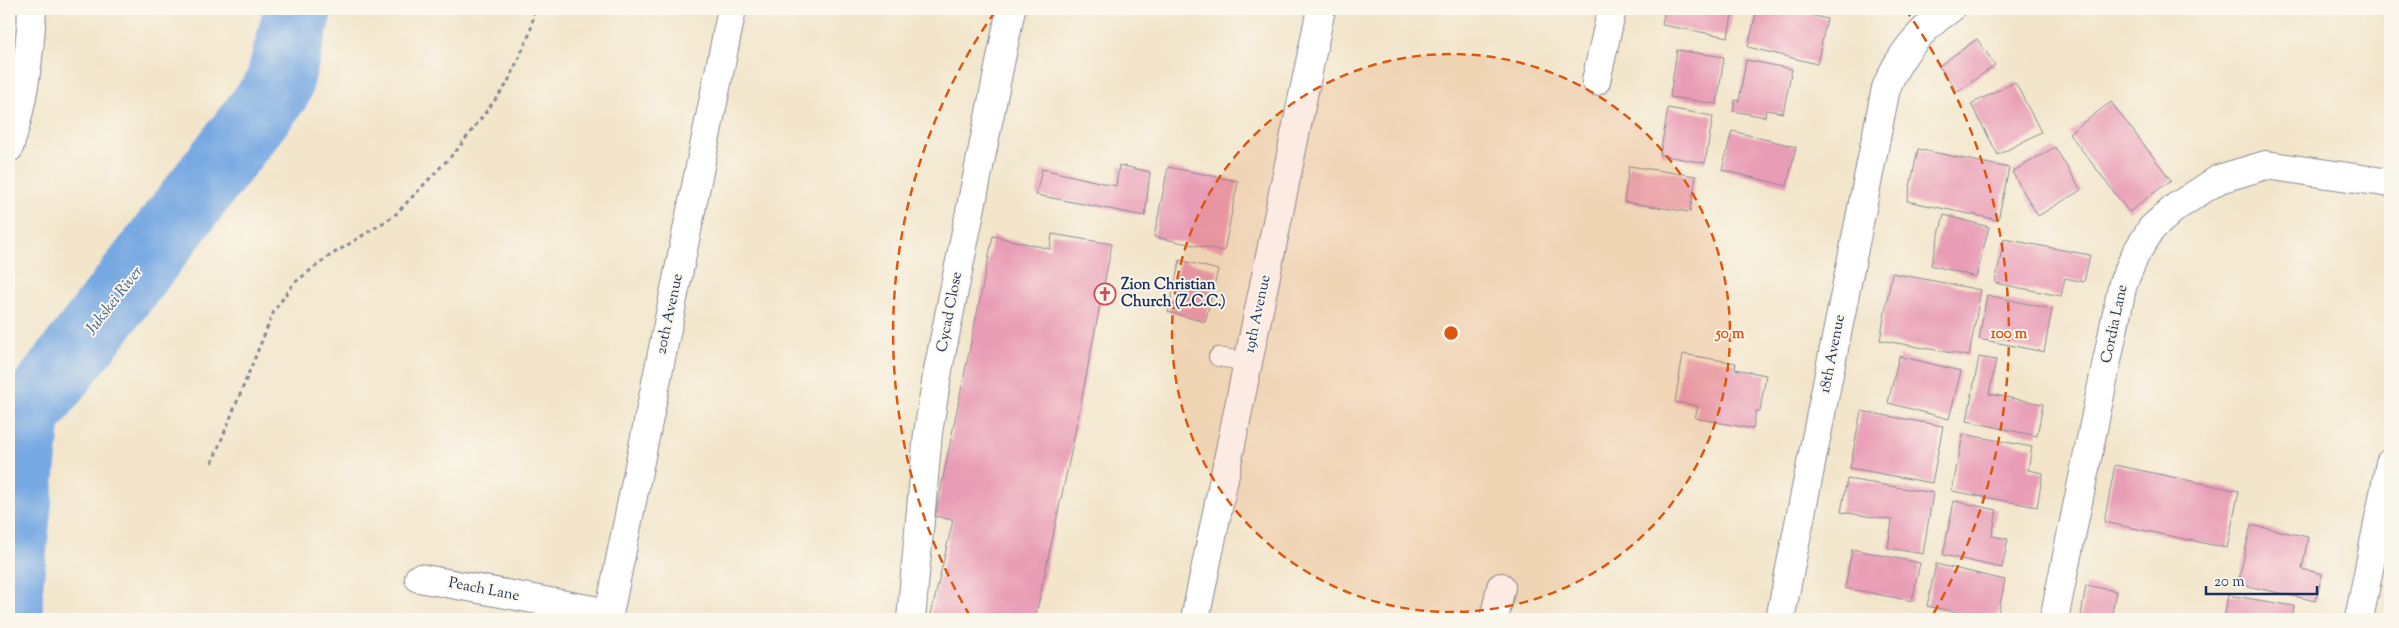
<svg xmlns="http://www.w3.org/2000/svg" width="2399" height="628" font-family="'Sorts Mill Goudy',serif">
	<style>
		.lines { fill: none; stroke-linecap: round; stroke-linejoin: round }
		.river { stroke: #76a8e2; stroke-width: 68 }
		.building { fill: #e99cb5 }
		.service-casing { stroke: #868a94; stroke-width: 20 }
		.minor-casing { stroke: #868a94; stroke-width: 30 }
		.path { stroke: #868a94; stroke-width: 3; stroke-dasharray: 4 4; stroke-linecap: butt }
		.service { stroke: #fff; stroke-width: 18 }
		.minor { stroke: #fff; stroke-width: 28 }
		.ring { fill: none; stroke: #de5710; stroke-width: 2.5; stroke-dasharray: 9 6 }
		.labels { text-anchor: middle; dominant-baseline: central; stroke-width: 4; stroke-linejoin: round; paint-order: stroke }
		.poi-label { font-size: 15px; font-weight: bold; fill: #1b2f5e; stroke: #fbf7ec; text-anchor: start }
		.street-label { font-size: 15px; fill: #1b2f5e; stroke: #fbf7ec }
		.water-label { font-size: 16px; font-style: italic; fill: #3b598c; stroke: #fbf7ec }
		.centre { fill: #de5710; stroke: #fbf7ec; stroke-width: 2.5 }
		.ring-label { font-size: 15px; text-anchor: middle; font-weight: bold; fill: #de5710; stroke: #fbf7ec; stroke-width: 4; stroke-linejoin: round; paint-order: stroke }
	</style>
	<rect width="100%" height="100%" fill="#fbf7ec"/>
	<filter id="ink" filterUnits="userSpaceOnUse"><feTurbulence type="fractalNoise" baseFrequency=".02" numOctaves="2"/><feDisplacementMap in="SourceGraphic" scale="10" xChannelSelector="R" yChannelSelector="G"/><feConvolveMatrix kernelMatrix="1 2 1 2 8 2 1 2 1" color-interpolation-filters="sRGB"/></filter>
	<filter id="wash" filterUnits="userSpaceOnUse"><feTurbulence type="fractalNoise" baseFrequency=".0096" numOctaves="4" result="noise"/><feDisplacementMap in="SourceGraphic" scale="20" xChannelSelector="R" yChannelSelector="G"/><feGaussianBlur stdDeviation="1.12" result="paint"/><feColorMatrix in="noise" values="0 0 0 0 0 0 0 0 0 0 0 0 0 0 0 0 0 1.4 0 .05"/><feComposite in="paint" operator="in"/></filter>
	<g filter="url(#wash)">
		<rect width="100%" height="100%" fill="#f2e5ca"/>
		<g class="lines">
			<path class="river" d="M9,619V588L27,415L278,88L298,9"/>
		</g>
		<g id="blocks">
			<path class="building" d="M1665,9H1733L1728,37L1662,25Z
				M1757,9H1786L1827,19L1817,64L1748,47Z
				M1977,39L1995,65L1958,92L1939,66Z
				M1677,50L1724,57L1717,104L1670,97Z
				M1746,60L1792,69L1783,113L1766,110L1765,117L1733,111L1735,100L1739,101Z
				M2015,82L2041,132L1998,155L1971,104Z
				M2111,102L2171,180L2129,212L2069,133Z
				M1668,108L1713,116L1705,163L1660,155Z
				M1732,131L1796,147L1787,186L1722,170Z
				M2055,147L2081,190L2038,216L2012,172Z
				M1918,149L2009,168L1998,220L1907,201Z
				M1119,165L1150,172L1145,216L1036,195L1042,169L1116,186Z
				M1629,166L1696,176L1690,212L1624,202Z
				M1168,167L1238,181L1224,251L1154,237Z
				M1944,215L1989,227L1976,277L1931,265Z
				M1052,234L1112,244L1072,448L1035,619H930L953,520L935,516L993,236L1050,249Z
				M2004,239L2090,255L2084,282L2065,278L2061,296L1995,283Z
				M1180,260L1218,270L1205,322L1168,312Z
				M1892,273L1981,290L1969,356L1880,340Z
				M1987,295L2052,309L2044,352L1979,339Z
				M1683,354L1736,363L1735,369L1766,375L1760,411H1756L1753,429L1695,418L1698,406L1675,402Z
				M1899,356L1961,371L1949,419L1888,403Z
				M1979,357L1996,360L1989,394L2043,404L2037,436L1967,421Z
				M1861,411L1943,426L1932,483L1850,468Z
				M1963,434L2032,447L2028,470L2043,473L2037,507L1952,491Z
				M2115,465L2239,491L2227,548L2104,522Z
				M1847,479L1933,493L1923,554L1888,548L1892,520L1841,512Z
				M1954,501L1997,510L1992,536L2008,539L2002,568L1943,555Z
				M2251,525L2308,537L2302,569L2322,574L2316,601L2238,584Z
				M1852,549L1920,563L1912,601L1845,588Z
				M1936,564L2005,580L1997,619H1987L1927,606Z
				M2086,585L2116,591L2111,619L2081,616Z
				M2228,595L2294,606L2292,619H2224Z"/>
		</g>
	</g>
	<g filter="url(#ink)">
		<use href="#blocks" fill-opacity="0" stroke="#868a94" stroke-width="1"/>
		<g class="lines">
			<g class="service-casing">
				<path id="service" d="M1218,357L1248,362"/>
			</g>
			<g class="minor-casing">
				<path id="minor" d="M1596,81L1612,9
					M9,148C23,104 30,55 32,9
					M419,578L609,613
					M608,619L732,9
					M911,619L928,433L938,370L1011,9
					M1195,619L1321,9
					M1494,619L1501,587
					M1780,619L1886,88C1899,55 1921,29 1950,9
					M2054,619L2123,283L2136,253L2152,228L2176,207L2219,179L2266,165L2390,183
					M2359,619L2390,463"/>
			</g>
			<path class="path" d="M212,463L274,311L294,283L328,257L394,216L457,150L507,84L530,33L535,9"/>
			<use href="#service" class="service"/>
			<use href="#minor" class="minor"/>
		</g>
	</g>
	<circle cx="1451" cy="333" r="279" fill="#de5710" fill-opacity=".12"/>
	<g class="ring">
		<circle cx="1451" cy="333" r="279"/>
		<path d="M970 616A558 558 0 0 1 997 9M1905 9A558 558 0 0 1 1932 616"/>
	</g>
	<defs>
		<g id="church-ring" transform="scale(1.125)"><circle r="9.5" fill="#fbf7ec" stroke="#d1495b" stroke-width="1.5"/><path d="M-1.2-6h2.4v3.5h3.3v2.4h-3.3V6h-2.4V-.1h-3.3v-2.4h3.3Z" fill="#d1495b"/></g>
	</defs>
	<g fill-rule="evenodd">
		<use href="#church-ring" x="1105" y="294"/>
	</g>
	<g class="labels">
		<g class="poi-label">
			<text x="1121" y="285">Zion Christian<tspan x="1121" dy="17">Church (Z.C.C.)</tspan></text>
		</g>
		<g class="street-label">
			<text transform="translate(950 312) rotate(-79)">Cycad Close</text>
			<text transform="translate(670 314) rotate(-78)">20th Avenue</text>
			<text transform="translate(1258 314) rotate(-78)">19th Avenue</text>
			<text transform="translate(2115 324) rotate(-78)">Cordia Lane</text>
			<text transform="translate(1833 354) rotate(-79)">18th Avenue</text>
			<text transform="translate(484 590) rotate(11)">Peach Lane</text>
		</g>
		<g class="water-label">
			<text transform="translate(115 301) rotate(-52)">Jukskei River</text>
		</g>
	</g>
	<circle cx="1451" cy="333" r="8" class="centre"/>
	<g class="ring-label">
		<text x="1730" y="338">50 m</text>
		<text x="2009" y="338">100 m</text>
	</g>
	<rect width="2399" height="628" fill="none" stroke="#fbf7ec" stroke-width="30"/>
	<path d="M2206 586v8h111v-8" fill="none" stroke="#1b2f5e" stroke-width="2.5"/>
	<text x="2214" y="586" font-size="15" fill="#1b2f5e" stroke="#fbf7ec" stroke-width="4" paint-order="stroke">20 m</text>
</svg>
